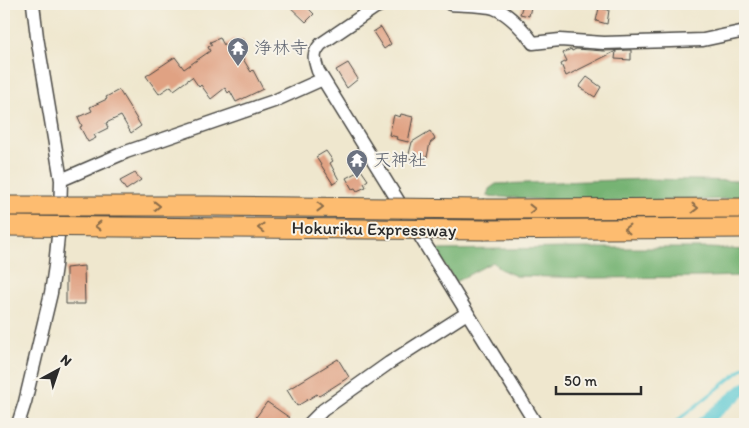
<svg xmlns="http://www.w3.org/2000/svg" width="749" height="428" font-family="Itim,'Klee One',sans-serif">
	<style>
		.forest { fill: #76b373; stroke: #506f4f }
		.lines { fill: none; stroke-linecap: round; stroke-linejoin: round }
		.stream { stroke: #5cc9d3; stroke-width: 3 }
		.canal { stroke: #5cc9d3; stroke-width: 12 }
		.building { fill: #e0a283 }
		.minor-casing { stroke: #484743; stroke-width: 15 }
		.highway-casing { stroke: #484743; stroke-width: 21 }
		.minor { stroke: #fff; stroke-width: 12 }
		.highway { stroke: #fdbc6f; stroke-width: 19 }
		.highway-bridge-casing { stroke: #484743; stroke-width: 21; stroke-linecap: butt }
		.highway-bridge { stroke: #fdbc6f; stroke-width: 19 }
		.oneway { stroke: #8a6c4a }
		.labels { text-anchor: middle; dominant-baseline: central; stroke-width: 4; stroke-linejoin: round; paint-order: stroke }
		.worship-label { font-size: 18px; fill: #5b616d; stroke: #f7f3e8; text-anchor: start }
		.street-label { font-size: 18px; fill: #2b2b2b; stroke: #f7f3e8 }
	</style>
	<rect width="100%" height="100%" fill="#f7f3e8"/>
	<filter id="ink" filterUnits="userSpaceOnUse"><feTurbulence type="fractalNoise" baseFrequency=".02" numOctaves="2"/><feDisplacementMap in="SourceGraphic" scale="10" xChannelSelector="R" yChannelSelector="G"/><feConvolveMatrix kernelMatrix="1 2 1 2 8 2 1 2 1" color-interpolation-filters="sRGB"/></filter>
	<filter id="wash" filterUnits="userSpaceOnUse"><feTurbulence type="fractalNoise" baseFrequency=".0096" numOctaves="4" result="noise"/><feDisplacementMap in="SourceGraphic" scale="20" xChannelSelector="R" yChannelSelector="G"/><feGaussianBlur stdDeviation="1.12" result="paint"/><feColorMatrix in="noise" values="0 0 0 0 0 0 0 0 0 0 0 0 0 0 0 0 0 1.4 0 .05"/><feComposite in="paint" operator="in"/></filter>
	<g filter="url(#wash)">
		<rect width="100%" height="100%" fill="#efe7ce"/>
		<path class="forest" d="M648,179L745,181V198L680,201L572,202L487,196L489,189L496,184Z
			M570,248H710L745,250V276L703,277L591,278L516,276L500,269L493,262L455,282L435,249L437,250Z"/>
		<g class="lines">
			<path class="stream" d="M673,424L745,367"/>
			<path class="canal" d="M701,424L745,388"/>
		</g>
		<g id="blocks">
			<path class="building" d="M287,4H313L309,9L314,14L306,22Z
				M523,4L531,7L529,16L520,14Z
				M599,8L609,10L607,24L596,21Z
				M381,27L391,44L384,49L373,32Z
				M220,38L224,45L234,39L236,42L242,39L247,47L240,51L241,53L240,54L251,72L253,70L263,89L236,102L230,91L228,93L225,88L211,99L201,85L199,87L192,77L174,90L171,86L159,94L146,76L175,57L184,69L210,51L208,47L212,45L210,42Z
				M571,49L572,51L576,49L604,51L631,50V60L615,59L616,51L566,76L561,64L567,61L563,53Z
				M348,63L358,79L347,88L336,70Z
				M587,77L601,87L595,97L579,87Z
				M119,90L141,126L131,133L121,116L106,123L108,128L94,135L96,138L88,142L80,127L82,126L78,117L92,111L90,107L107,99L106,97Z
				M401,114L413,117L408,142L396,139L397,137L389,135L394,115L400,117Z
				M430,131L435,139L430,143L427,157H423L422,161L408,158L412,142Z
				M326,151L333,161L330,163L339,180L333,184L316,157Z
				M361,170L368,180L364,183L366,187L357,191L355,188L352,189L346,178Z
				M135,173L141,180L126,190L120,181Z
				M84,266L85,304H66V268Z
				M338,359L349,377L319,396L317,394L297,406L287,390Z
				M267,402L290,418L286,424H259L254,420Z"/>
		</g>
	</g>
	<g filter="url(#ink)">
		<use href="#blocks" fill-opacity="0" stroke="#484743" stroke-width="1"/>
		<g class="lines">
			<g class="minor-casing">
				<path id="minor" d="M383,4L374,8L321,44C312,54 314,59 318,71L536,424
					M450,4C461,5 484,5 494,8C508,13 525,31 533,43L560,40L604,43L703,40L745,31
					M61,180L126,152L274,101L323,79
					M18,424L25,402L51,293L55,266L60,216L61,180L37,37L33,4
					M309,424L323,410L389,363L467,313"/>
			</g>
			<g class="highway-casing">
				<path id="highway" d="M484,209L745,208
					M485,230L745,228"/>
			</g>
			<use href="#minor" class="minor"/>
			<use href="#highway" class="highway"/>
			<g class="highway-bridge-casing">
				<path id="highway-bridge" d="M4,206H210L484,209
					M4,226L485,230"/>
			</g>
			<use href="#highway-bridge" class="highway-bridge"/>
		</g>
		<defs><path id="oneway-chevron" d="M-2-3.5L2.5 0L-2 3.5" fill="none" stroke-width="1.6" stroke-linecap="round" stroke-linejoin="round" transform="scale(1.25)"/></defs>
		<g class="oneway">
			<use href="#oneway-chevron" transform="translate(157 206)"/>
			<use href="#oneway-chevron" transform="translate(320 207) rotate(1)"/>
			<use href="#oneway-chevron" transform="translate(695 208)"/>
			<use href="#oneway-chevron" transform="translate(532 209)"/>
			<use href="#oneway-chevron" transform="translate(98 226) rotate(-180)"/>
			<use href="#oneway-chevron" transform="translate(261 228) rotate(-179)"/>
			<use href="#oneway-chevron" transform="translate(627 229) rotate(180)"/>
		</g>
	</g>
	<defs>
		<g id="temple-pin" transform="scale(1.125)"><path d="M0 17L-7.5 6A9.5 9.5 0 1 1 7.5 6Z" fill="#6b7280" stroke="#f7f3e8"/><path d="M0-6L5-2H3V0L6.5 2.5H4V6H1.5V3h-3V6H-4V2.5H-6.5L-3 0V-2H-5Z" fill="#fff"/></g>
	</defs>
	<g fill-rule="evenodd">
		<use href="#temple-pin" x="238" y="48"/>
		<use href="#temple-pin" x="357" y="160"/>
	</g>
	<g class="labels">
		<g class="worship-label">
			<text x="254" y="48">浄林寺</text>
			<text x="373" y="160">天神社</text>
		</g>
		<g class="street-label">
			<text transform="translate(374 229) rotate(1)">Hokuriku Expressway</text>
		</g>
	</g>
	<rect width="749" height="428" fill="none" stroke="#f7f3e8" stroke-width="20"/>
	<g transform="translate(58 370) rotate(40)" stroke="#f7f3e8" stroke-width="4" paint-order="stroke">
	<path d="M0-4L9 19L0 12L-9 19Z" fill="#2b2b2b"/>
	<text y="-8" font-size="14" font-weight="bold" text-anchor="middle" fill="#2b2b2b">N</text>
	</g>
	<path d="M556 386v8h85v-8" fill="none" stroke="#2b2b2b" stroke-width="2.5"/>
	<text x="564" y="386" font-size="15" fill="#2b2b2b" stroke="#f7f3e8" stroke-width="4" paint-order="stroke">50 m</text>
</svg>
